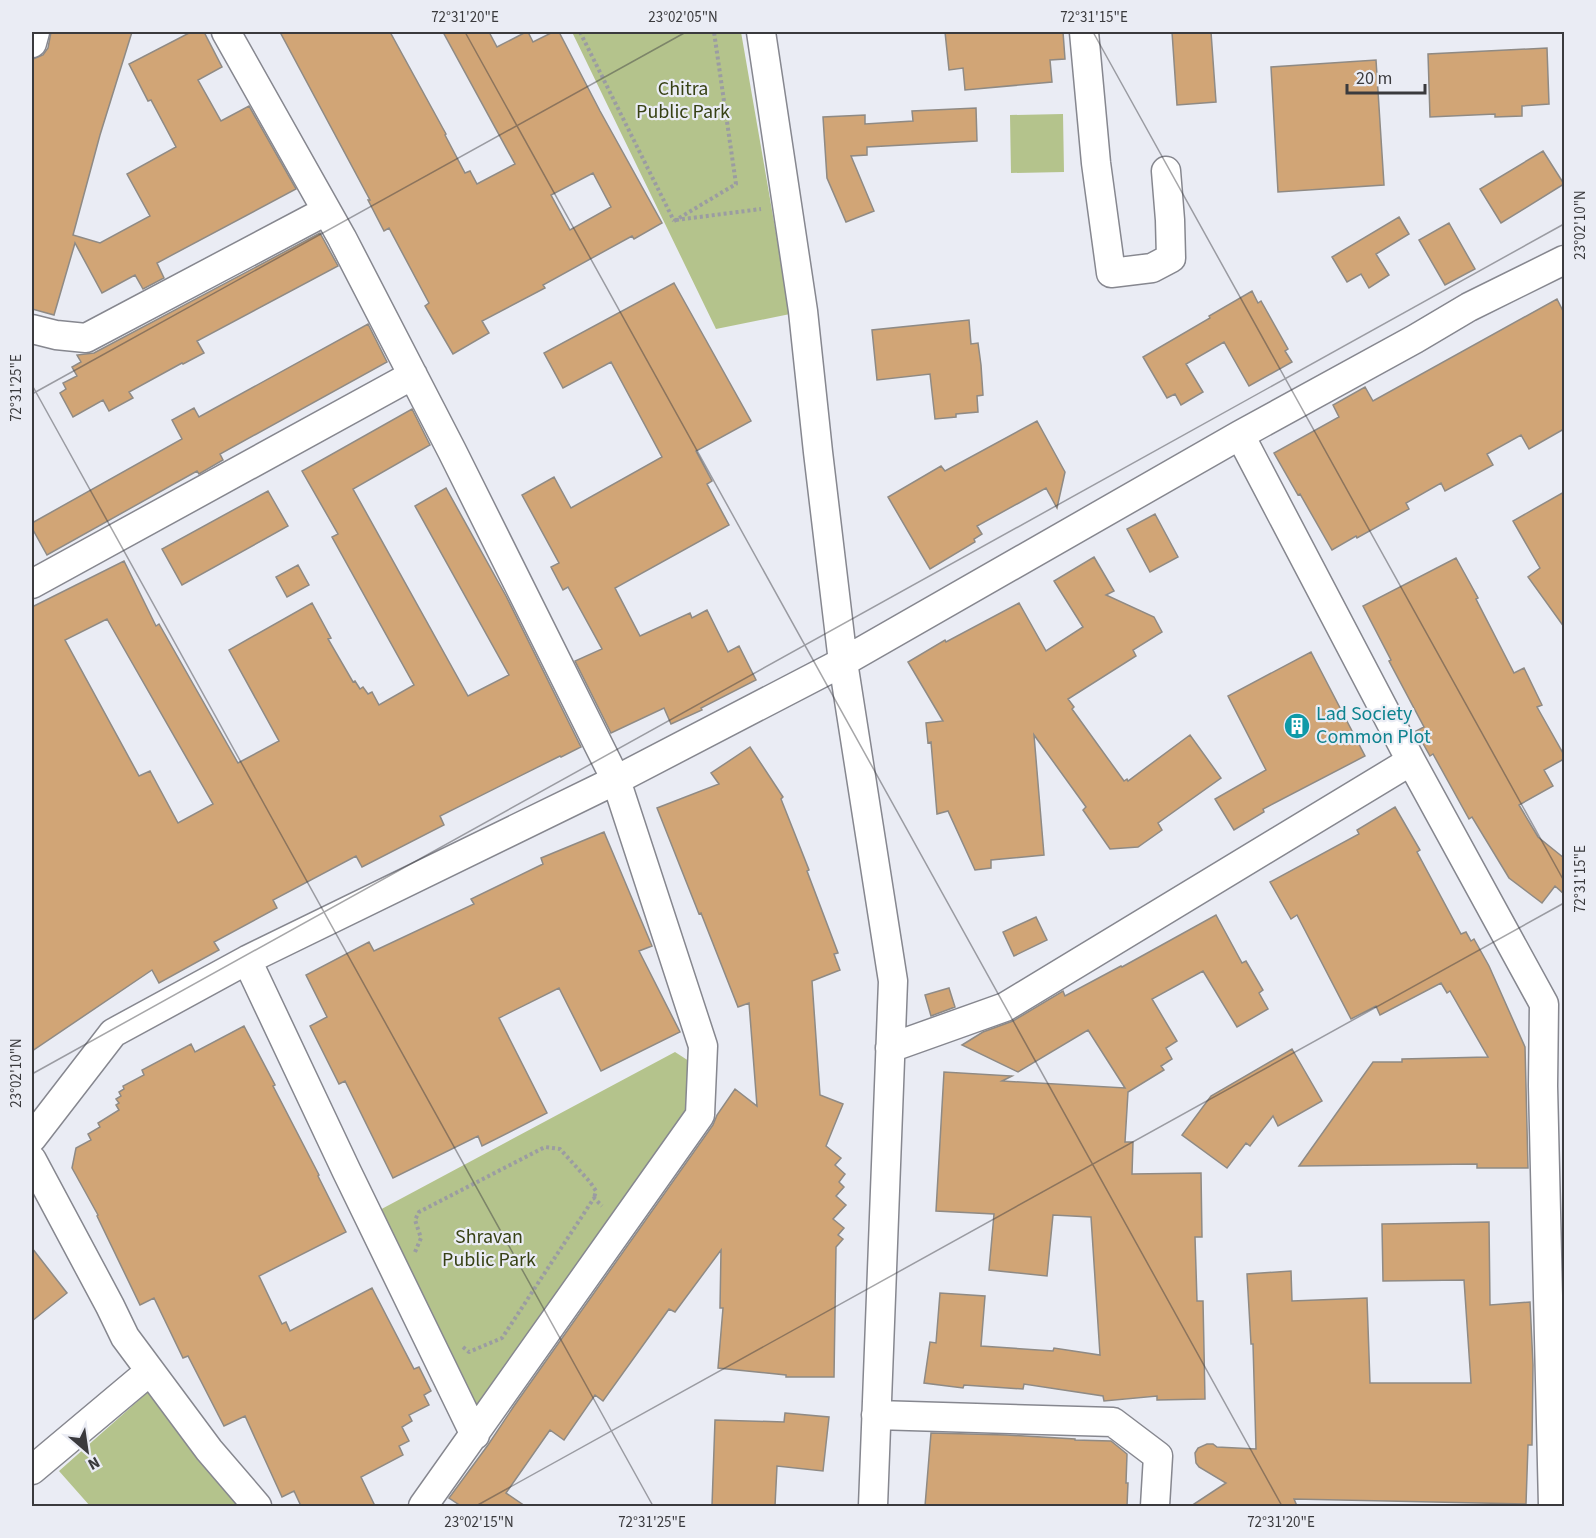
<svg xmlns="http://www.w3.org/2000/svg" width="1596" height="1538" font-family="'Source Sans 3',sans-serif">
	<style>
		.green { fill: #b4c38c }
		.building { fill: #d1a576; stroke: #8f8a84; stroke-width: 1.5; fill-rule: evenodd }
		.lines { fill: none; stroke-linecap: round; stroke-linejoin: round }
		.minor-casing { stroke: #86878f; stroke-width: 31 }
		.path { stroke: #9b9ca2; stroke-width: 4; stroke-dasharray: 3 3; stroke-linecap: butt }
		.minor { stroke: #fff; stroke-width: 28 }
		.ticks { fill: none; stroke: #3a3a3d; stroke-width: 1.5; stroke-opacity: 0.45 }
		.labels { text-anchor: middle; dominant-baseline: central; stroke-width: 4.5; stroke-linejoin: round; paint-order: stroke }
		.park-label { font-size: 20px; fill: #374114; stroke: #eaecf4 }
		.culture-label { font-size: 20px; fill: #0d838f; stroke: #eaecf4; text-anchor: start }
		.neatline { fill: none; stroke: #3a3a3d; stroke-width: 2 }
		.ticks-label { font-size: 15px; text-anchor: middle; fill: #3a3a3d }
	</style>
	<rect width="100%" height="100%" fill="#eaecf4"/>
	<path class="green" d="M572,32H741L790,314L716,329Z
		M1063,114L1064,172L1011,173L1010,115Z
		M675,1052L692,1063L691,1113L475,1418L376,1212Z
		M148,1392L247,1504L244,1506H90L59,1471Z"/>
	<path class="building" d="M51,32H132L100,135L73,235L100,243L150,216L127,174L176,147L151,100L148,101L129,64L191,32H204L222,67L198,80L221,121L249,106L296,189L157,263L164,278L143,289L135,275L102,293L75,243L54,315L32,309V65L33,59L43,55L48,48Z
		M280,32H390L446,134L445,135L465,173L470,171L477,184L515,164L443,32H489L497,47L526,32H528L533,42L553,32H559L600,111L662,223L634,239L632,236L543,285L545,288L482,321L489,333L453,354L425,306L429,303L389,228L384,231L368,200H370ZM593,173L611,207L570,230L551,195Z
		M945,32H1063L1065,59L1050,60L1052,82L965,90L963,68L949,70Z
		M1172,32H1211L1216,102L1177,105Z
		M1547,48L1549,104L1522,106V116L1495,117V114L1430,117L1428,54Z
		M1376,60L1384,185L1278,192L1271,67Z
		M976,108L977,141L867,147V155L851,156L874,211L846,222L827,178L823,117L865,115V124L913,121L912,111Z
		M1543,151L1564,184L1501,223L1480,189Z
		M1399,217L1409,234L1376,254L1389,275L1369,288L1361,274L1347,282L1332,257Z
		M1449,223L1475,269L1445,285L1419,240Z
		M320,233L338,266L197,341L204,353L183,364L182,363L129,392L133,398L109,411L103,400L73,417L60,393L66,389L63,383L77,376L72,367L81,362L77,355L94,353Z
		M674,283L751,421L696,451L712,481L707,484L729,525L615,588L640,636L690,613L692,618L707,610L728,652L739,646L756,680L701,708L702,710L671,724L664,708L611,733L575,661L602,649L568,587L563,590L551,567L559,563L522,495L554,477L571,508L662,457L611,362L563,388L544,353Z
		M1252,291L1258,303L1261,301L1288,349L1285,351L1292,362L1249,386L1224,342L1186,364L1203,392L1181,405L1175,394L1167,398L1143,357L1210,318L1209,316Z
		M1557,299L1564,313V429L1529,449L1521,435L1487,454L1493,465L1445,491L1441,483L1406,503L1409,509L1357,538L1356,536L1332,550L1300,494L1298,495L1274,453L1339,417L1333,405L1365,387L1373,401Z
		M969,320L971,344L978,343L981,365L983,395L977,396L978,412L956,414V417L935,419L930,374L877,380L872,330Z
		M368,324L387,362L220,454L223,460L199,474L197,471L47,555L32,528V523L182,439L172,420L194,408L199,417Z
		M412,409L430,445L353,489L468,696L509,675L415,506L446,488L506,596L581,747L561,757L560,756L440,816L444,825L362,867L356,856L273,900L277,908L214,942L219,950L159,983L152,970L32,1051V607L124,561L156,626L159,624L238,763L279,741L229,650L312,603L331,638L328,639L353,682L355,681L360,689L363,687L368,694L372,692L379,705L414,685L332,537L338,534L302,471ZM107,619L213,804L178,823L150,771L139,776L65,640Z
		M1037,421L1065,472L1057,508L1046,488L977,526L982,534L974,539L975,542L930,569L888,497L941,466L945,471Z
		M268,491L288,526L182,585L162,549Z
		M1564,492V627L1528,577L1540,568L1513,521Z
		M1155,514L1178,557L1150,572L1127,529Z
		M1094,557L1114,591L1106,595L1154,617L1162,632L1133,650L1136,656L1068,699L1074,707L1072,709L1124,781L1127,779L1128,781L1190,735L1221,778L1158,823L1162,830L1138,847L1110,849L1083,810L1086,807L1034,735L1044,855L991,860V868L975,870L948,811L937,814L931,742L928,743L926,723L943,721L908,662L945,640L946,642L1019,603L1046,651L1083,627L1054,581Z
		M1456,558L1478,598L1476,599L1514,673L1524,668L1542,705L1537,707L1564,755V759L1544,770L1553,786L1519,805L1538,837L1564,858V894L1555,886L1542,903L1509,878L1472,817L1469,819L1433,754L1430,756L1416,731L1424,727L1389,661L1391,660L1363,606Z
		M298,565L309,585L287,597L276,577Z
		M1311,652L1365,756L1263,809L1264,812L1234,830L1215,799L1266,770L1228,696Z
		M750,747L783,797L781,799L809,870L807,871L838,953L834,954L840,970L812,981L820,1095L843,1104L826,1146L841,1158L835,1165L845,1174L839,1182L844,1187L836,1196L846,1205L833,1219L844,1228L838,1235L843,1239L836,1247L834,1377H786V1375L718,1368L723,1308H720L721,1250L675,1312L669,1309L603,1401L595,1395L564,1440L550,1430L506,1493L525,1506H461L449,1498L488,1445L514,1406L713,1125L717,1115L735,1089L757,1106L749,1003L738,1007L701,913L699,914L657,808L719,784L711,773Z
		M1395,807L1420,850L1417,852L1461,934L1466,932L1471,941L1474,939L1489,966L1525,1047L1528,1168H1477V1164L1299,1166L1373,1062H1402V1059L1488,1057L1450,991L1447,993L1441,983L1380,1015L1376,1006L1351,1019L1297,915L1291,919L1270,882L1359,834L1357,830Z
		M604,832L652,946L639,951L680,1032L601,1071L559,988L499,1018L547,1113L482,1146L478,1136L393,1178L345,1081L339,1084L310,1026L327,1017L306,975L369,942L374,951L474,904L471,899L543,864L541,858Z
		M1216,915L1242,963L1246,961L1263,990L1259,993L1268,1009L1237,1027L1203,971L1152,999L1177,1041L1166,1048L1172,1059L1161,1066L1164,1070L1128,1092L1125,1142H1133L1132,1174L1201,1173L1202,1237H1195L1197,1301H1203L1205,1399L1157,1400V1396L1104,1401L1103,1396L1024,1384L1023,1389L964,1385L963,1388L924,1383L930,1342L936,1343L940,1293L985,1296L981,1346L1053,1351L1054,1348L1100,1355L1091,1217L1053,1215L1047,1276L989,1270L994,1214L936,1211L944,1072L1012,1076L1002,1081L1125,1088L1088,1030L1018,1072L962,1045L983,1032L1013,1021L1063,991L1065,996L1121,966L1122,967Z
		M1036,917L1047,940L1014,956L1003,932Z
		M949,988L955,1007L931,1016L925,995Z
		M244,1026L275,1085L273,1086L319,1175L318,1176L346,1232L259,1276L282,1324L286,1322L290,1331L372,1288L414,1369L419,1367L431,1391L424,1395L429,1405L409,1415L412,1421L402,1427L409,1441L399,1446L403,1455L361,1477L375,1506H301L294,1491L282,1497L245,1416L224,1426L188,1356L183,1358L154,1298L140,1305L97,1216L98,1215L72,1168L76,1148L91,1140L88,1134L100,1127L98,1123L119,1110L116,1105L119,1103L116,1099L121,1096L119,1092L124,1089L123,1086L144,1075L142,1070L191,1044L195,1052Z
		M1292,1049L1322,1101L1278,1126L1273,1116L1250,1146L1246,1143L1227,1168L1182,1135L1211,1096Z
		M1489,1222L1490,1305L1530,1302L1533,1365L1532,1445H1528L1526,1504L1294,1499L1297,1506H1191L1226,1483L1199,1467L1196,1463L1195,1453L1198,1448L1207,1444H1213L1217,1447L1256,1449L1253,1344H1251L1247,1274L1291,1271L1292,1301L1367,1298L1370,1383H1471L1464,1280L1383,1281L1382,1224Z
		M32,1248L67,1293L32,1321Z
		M785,1413L829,1417L823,1471L777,1466L775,1506H712L715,1420L784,1422Z
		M931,1433L1006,1435L1075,1439V1440L1111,1441L1127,1454L1126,1483H1128L1127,1506H925Z"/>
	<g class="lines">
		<g class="minor-casing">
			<path id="minor" d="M226,32L342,238L452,451L616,780L703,1046L700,1115L423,1506
				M761,32L803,311L818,452L843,662L893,981L873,1506
				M1084,32L1096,163L1111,273L1152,268L1171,258L1170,220L1166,171
				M32,43L35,32
				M32,329L56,335L86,338L326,211
				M1240,435L1411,761L1544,1004L1543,1086L1553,1506
				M32,584L413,375
				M247,960L347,1172L475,1435
				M890,1048L1005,1007L1411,761
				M32,1138L113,1033L247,960L616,780L843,662L1240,435L1415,339L1469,307L1564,260
				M32,1160L110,1306L125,1337L209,1450L257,1506
				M876,1415L1113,1422L1158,1456L1155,1506
				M32,1470L150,1371"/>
		</g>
		<path class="path" d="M580,32L674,221
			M676,220L761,209
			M674,221L736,184L714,32
			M415,1252L421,1238L415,1220L419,1212L545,1147L560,1149L590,1182L596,1191L594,1198
			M463,1347L469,1352L502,1338L594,1198L602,1206
			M86,1460L94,1471"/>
		<use href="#minor" class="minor"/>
	</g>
	<path class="ticks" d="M465,32L1282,1506M1093,32L1564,881M32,385L653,1506M32,394L686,32M32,1074L1564,224M476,1506L1564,903"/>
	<defs>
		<g id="building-disc" transform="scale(1.35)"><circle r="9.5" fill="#0f9aa8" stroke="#eaecf4"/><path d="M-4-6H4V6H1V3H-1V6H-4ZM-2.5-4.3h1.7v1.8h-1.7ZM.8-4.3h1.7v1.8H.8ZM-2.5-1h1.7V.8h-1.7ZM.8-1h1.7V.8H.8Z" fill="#fff"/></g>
	</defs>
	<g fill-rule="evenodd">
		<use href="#building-disc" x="1297" y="726"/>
	</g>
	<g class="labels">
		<g class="park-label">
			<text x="683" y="89">Chitra<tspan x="683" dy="23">Public Park</tspan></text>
			<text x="489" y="1237">Shravan<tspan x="489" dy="23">Public Park</tspan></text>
		</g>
		<g class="culture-label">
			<text x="1316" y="714">Lad Society<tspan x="1316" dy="23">Common Plot</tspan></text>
		</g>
	</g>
	<rect width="1596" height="1538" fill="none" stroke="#eaecf4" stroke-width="66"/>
	<g transform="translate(87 1451) rotate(151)" stroke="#eaecf4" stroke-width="4.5" paint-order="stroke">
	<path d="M0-4.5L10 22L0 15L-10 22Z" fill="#3a3a3d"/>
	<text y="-9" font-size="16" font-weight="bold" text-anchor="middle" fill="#3a3a3d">N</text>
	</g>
	<path d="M1347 84v9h78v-9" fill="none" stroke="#3a3a3d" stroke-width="3"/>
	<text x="1356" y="84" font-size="18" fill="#3a3a3d" stroke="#eaecf4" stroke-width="4.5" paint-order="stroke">20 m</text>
	<rect x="33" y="33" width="1530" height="1472" class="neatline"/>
	<g class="ticks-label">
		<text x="465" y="22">72°31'20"E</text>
		<text x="683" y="22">23°02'05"N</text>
		<text x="1094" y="22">72°31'15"E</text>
		<text transform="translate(1580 225) rotate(-90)" y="5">23°02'10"N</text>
		<text transform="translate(16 388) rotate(-90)" y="5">72°31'25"E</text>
		<text transform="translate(1580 879) rotate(-90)" y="5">72°31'15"E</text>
		<text transform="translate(16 1073) rotate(-90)" y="5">23°02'10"N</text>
		<text x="479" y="1527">23°02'15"N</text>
		<text x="652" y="1527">72°31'25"E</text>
		<text x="1281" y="1527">72°31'20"E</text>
	</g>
</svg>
